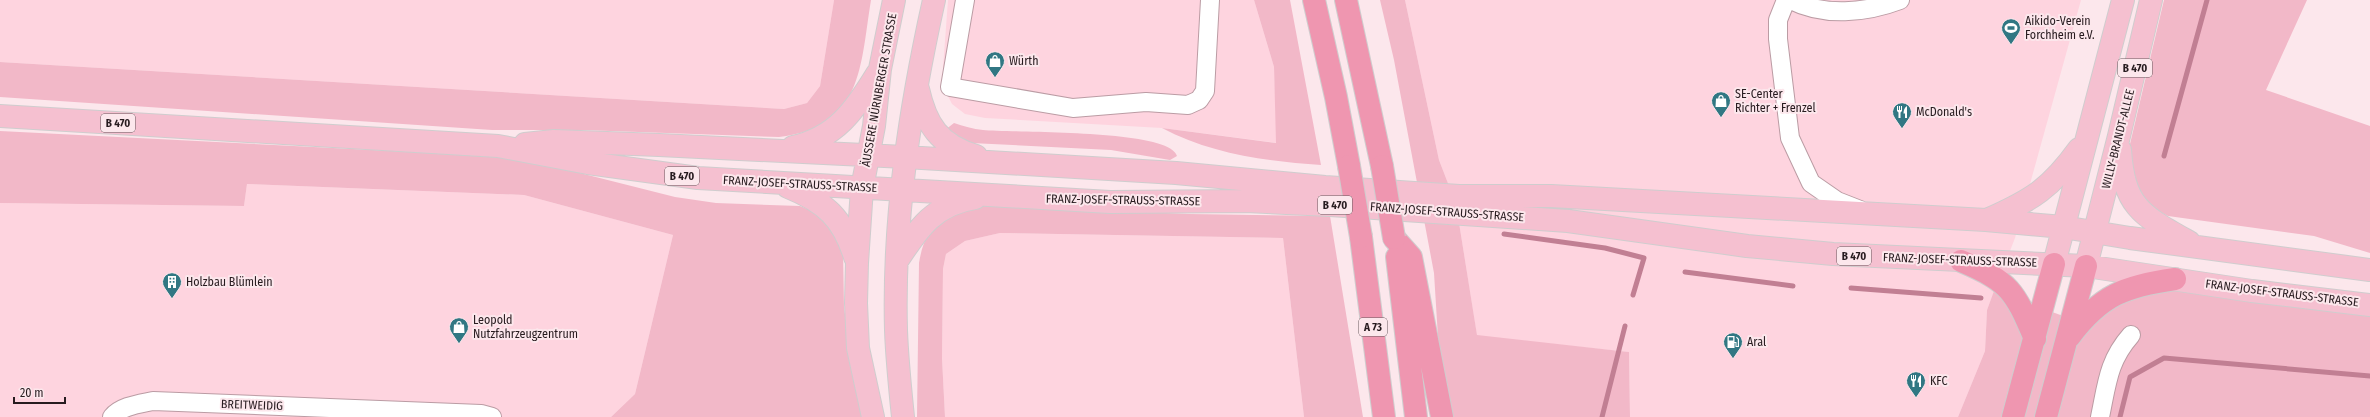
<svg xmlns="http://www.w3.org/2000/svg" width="2370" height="417" font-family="'Fira Sans Condensed',sans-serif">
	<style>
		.built { fill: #fed4df }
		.green { fill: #f2b8c8 }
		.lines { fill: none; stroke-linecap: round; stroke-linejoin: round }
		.stream { stroke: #c17f93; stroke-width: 5 }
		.minor-casing { stroke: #bb9ca4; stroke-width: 20 }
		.major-casing { stroke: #cfcdce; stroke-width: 24 }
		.highway-casing { stroke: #cfcdce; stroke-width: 24 }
		.minor { stroke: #fff; stroke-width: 18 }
		.major { stroke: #f5c0d0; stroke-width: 22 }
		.highway { stroke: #ef96b0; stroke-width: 22 }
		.highway-bridge-casing { stroke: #cfcdce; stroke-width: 24; stroke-linecap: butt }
		.highway-bridge { stroke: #ef96b0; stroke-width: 22 }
		.labels { text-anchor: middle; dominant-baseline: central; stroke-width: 4; stroke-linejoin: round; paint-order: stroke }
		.shield { fill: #fce7ec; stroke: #67585c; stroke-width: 1 }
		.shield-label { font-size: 11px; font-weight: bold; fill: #271b1f }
		.poi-label { font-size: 12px; fill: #271b1f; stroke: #fce7ec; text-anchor: start }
		.street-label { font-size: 12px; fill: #271b1f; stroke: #fce7ec }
	</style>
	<rect width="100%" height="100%" fill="#fce7ec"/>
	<path class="built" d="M0,0H834L820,86L807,103L784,109L0,62Z
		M948,0H1254L1274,67L1277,143L1162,128L985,118L965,114L952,104L945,90L943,68Z
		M1405,0H2081L2015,238L1987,310L1985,351L1958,417H1630L1629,352L1477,336L1456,204L1439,160Z
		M247,184L524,195L673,235L635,394L611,417H0V203L244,206Z
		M1000,233L1283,238L1304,417H945L942,358L943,269L946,254L965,241Z"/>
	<path class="green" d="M834,0H871C860,67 863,127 779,137L583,130H492L0,97V62L784,109L807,103L820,86Z
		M1254,0H1290L1321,165C1265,161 1211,154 1162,128L1276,143L1274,67Z
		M1380,0H1405L1439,160L1456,204L1477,335L1629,352L1630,417H1443L1434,273L1394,60Z
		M2164,0H2307L2266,90L2370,126V253L2314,236L2168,216C2159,211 2148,207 2142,198C2131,183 2129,162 2130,144Z
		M954,123C963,126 973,129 983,130C1013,133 1170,129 1177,156L1170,160L1111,150L971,143L945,130Z
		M0,131L491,156L568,170L675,197L716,203L800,206L815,212L829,225L843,250L844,307L852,364L865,417H611L635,394L673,235L524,195L247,184L244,206L0,203Z
		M979,205L1189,214L1330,216L1363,417H1304L1283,238L1000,233L965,241L946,254L943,269L942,358L945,417H917L919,263C926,221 943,218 979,205Z
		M2177,289L2370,316V417H1958L1985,351L1987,310L1994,291L2091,326C2122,295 2136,296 2177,289Z"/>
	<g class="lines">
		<path class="stream" d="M2164,156L2207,0
			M1504,234L1605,248L1644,258L1633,295
			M1685,272L1793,286
			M1851,288L1981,298
			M1602,417L1625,326
			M2120,417L2130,377L2164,358L2370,376"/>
		<g class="minor-casing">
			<path id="minor" d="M965,0L950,87L1073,108L1146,102L1188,105L1199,100L1205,91L1210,0
				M1786,0L1778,20V39L1790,138L1811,183L1837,201L1860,210
				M1791,0C1824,17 1866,13 1900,0
				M112,417C121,406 139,404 153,401L481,414L492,417
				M2100,417C2107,384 2108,361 2131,335"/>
		</g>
		<g class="major-casing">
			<path id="major" d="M918,89C926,125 939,145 976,156
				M0,116L498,146L588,163L698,178L1110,202L1246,201L1330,205L1568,221L1747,246L1833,254L2086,266L2252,291L2370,305
				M525,144L554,141L659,145L905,157L1176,173L1325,187L1459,196H1551L1986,220L2063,227L2130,238L2370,270
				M793,147C836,138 855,110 877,74
				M2120,150C2124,207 2141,215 2189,242
				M788,187C825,202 843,218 855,257
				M1989,219C2032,200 2051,188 2079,149
				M897,261C918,229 934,204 975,198
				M2054,264L2123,0
				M2086,266L2119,136L2151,0
				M873,417L858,348L856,303L857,263L862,188L874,126L880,69L894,0
				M903,417C900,388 897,359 896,330C893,218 910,108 934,0"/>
		</g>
		<g class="highway-casing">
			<path id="highway" d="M1314,0L1336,97L1349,166
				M1346,0L1382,166
				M1361,237L1384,417
				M1394,238L1411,257L1442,417
				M1397,257L1416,417
				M1961,261C2010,282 2014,290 2035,339
				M2070,336C2101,295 2125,286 2175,279
				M2013,417L2054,264
				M2046,417L2086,266"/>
		</g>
		<use href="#minor" class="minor"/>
		<use href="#major" class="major"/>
		<use href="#highway" class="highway"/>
		<g class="highway-bridge-casing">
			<path id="highway-bridge" d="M1349,166L1361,237
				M1382,166L1394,238"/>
		</g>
		<use href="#highway-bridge" class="highway-bridge"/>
	</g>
	<defs>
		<g id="stadium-pin" transform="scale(1)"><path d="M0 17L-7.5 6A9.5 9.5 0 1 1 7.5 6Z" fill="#317783" stroke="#fce7ec"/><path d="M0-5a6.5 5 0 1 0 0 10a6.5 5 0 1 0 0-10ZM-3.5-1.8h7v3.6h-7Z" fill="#fff"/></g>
		<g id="shop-pin" transform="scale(1)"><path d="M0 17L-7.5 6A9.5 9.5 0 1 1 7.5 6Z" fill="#317783" stroke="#fce7ec"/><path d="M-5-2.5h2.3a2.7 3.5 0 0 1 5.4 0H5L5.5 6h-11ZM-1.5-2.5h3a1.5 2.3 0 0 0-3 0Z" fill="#fff"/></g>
		<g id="restaurant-pin" transform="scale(1)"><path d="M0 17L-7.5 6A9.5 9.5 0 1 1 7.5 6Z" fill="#317783" stroke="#fce7ec"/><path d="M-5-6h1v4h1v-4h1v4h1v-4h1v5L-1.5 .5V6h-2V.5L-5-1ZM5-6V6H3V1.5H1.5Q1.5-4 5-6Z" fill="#fff"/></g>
		<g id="building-pin" transform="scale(1)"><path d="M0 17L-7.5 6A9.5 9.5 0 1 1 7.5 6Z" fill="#317783" stroke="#fce7ec"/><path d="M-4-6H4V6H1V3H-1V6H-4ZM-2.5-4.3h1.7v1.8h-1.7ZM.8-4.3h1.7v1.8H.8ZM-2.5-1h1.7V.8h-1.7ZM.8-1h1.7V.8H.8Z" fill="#fff"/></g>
		<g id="fuel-pin" transform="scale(1)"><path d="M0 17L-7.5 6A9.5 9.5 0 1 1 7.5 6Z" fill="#317783" stroke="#fce7ec"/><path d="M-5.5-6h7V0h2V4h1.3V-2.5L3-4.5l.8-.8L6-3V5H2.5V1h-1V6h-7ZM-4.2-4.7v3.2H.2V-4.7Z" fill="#fff"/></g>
	</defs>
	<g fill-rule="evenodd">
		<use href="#stadium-pin" x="2011" y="28"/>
		<use href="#shop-pin" x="995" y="61"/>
		<use href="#shop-pin" x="1721" y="101"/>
		<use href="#restaurant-pin" x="1902" y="112"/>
		<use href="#building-pin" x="172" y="282"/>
		<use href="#shop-pin" x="459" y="327"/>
		<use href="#fuel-pin" x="1733" y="342"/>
		<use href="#restaurant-pin" x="1916" y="381"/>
	</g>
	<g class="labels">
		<g class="shield">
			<rect x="2118" y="59" width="34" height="18" rx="3"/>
			<rect x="101" y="114" width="34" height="18" rx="3"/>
			<rect x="665" y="167" width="34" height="18" rx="3"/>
			<rect x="1318" y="196" width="34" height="18" rx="3"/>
			<rect x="1837" y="247" width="34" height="18" rx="3"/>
			<rect x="1359" y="318" width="28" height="18" rx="3"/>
		</g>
		<g class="shield-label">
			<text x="2135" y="68">B 470</text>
			<text x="118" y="123">B 470</text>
			<text x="682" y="176">B 470</text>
			<text x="1335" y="205">B 470</text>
			<text x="1854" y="256">B 470</text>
			<text x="1373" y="327">A 73</text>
		</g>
		<g class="poi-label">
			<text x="2025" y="21">Aikido-Verein<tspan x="2025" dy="14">Forchheim e.V.</tspan></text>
			<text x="1009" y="61">Würth</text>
			<text x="1735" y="94">SE-Center<tspan x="1735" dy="14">Richter + Frenzel</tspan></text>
			<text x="1916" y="112">McDonald's</text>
			<text x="186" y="282">Holzbau Blümlein</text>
			<text x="473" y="320">Leopold<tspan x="473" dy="14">Nutzfahrzeugzentrum</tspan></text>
			<text x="1747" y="342">Aral</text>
			<text x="1930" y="381">KFC</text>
		</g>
		<g class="street-label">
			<text transform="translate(879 90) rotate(-80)">ÄUSSERE NÜRNBERGER STRASSE</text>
			<text transform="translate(2118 139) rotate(-76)">WILLY-BRANDT-ALLEE</text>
			<text transform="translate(800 184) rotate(3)">FRANZ-JOSEF-STRAUSS-STRASSE</text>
			<text transform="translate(1123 200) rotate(1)">FRANZ-JOSEF-STRAUSS-STRASSE</text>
			<text transform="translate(1447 212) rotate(4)">FRANZ-JOSEF-STRAUSS-STRASSE</text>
			<text transform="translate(1960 260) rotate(2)">FRANZ-JOSEF-STRAUSS-STRASSE</text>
			<text transform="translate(2282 293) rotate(7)">FRANZ-JOSEF-STRAUSS-STRASSE</text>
			<text transform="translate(252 405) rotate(2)">BREITWEIDIG</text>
		</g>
	</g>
	<path d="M14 397v6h51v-6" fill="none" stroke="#271b1f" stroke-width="2"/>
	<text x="20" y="397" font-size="12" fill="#271b1f" stroke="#fce7ec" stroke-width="3" paint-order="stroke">20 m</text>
</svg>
